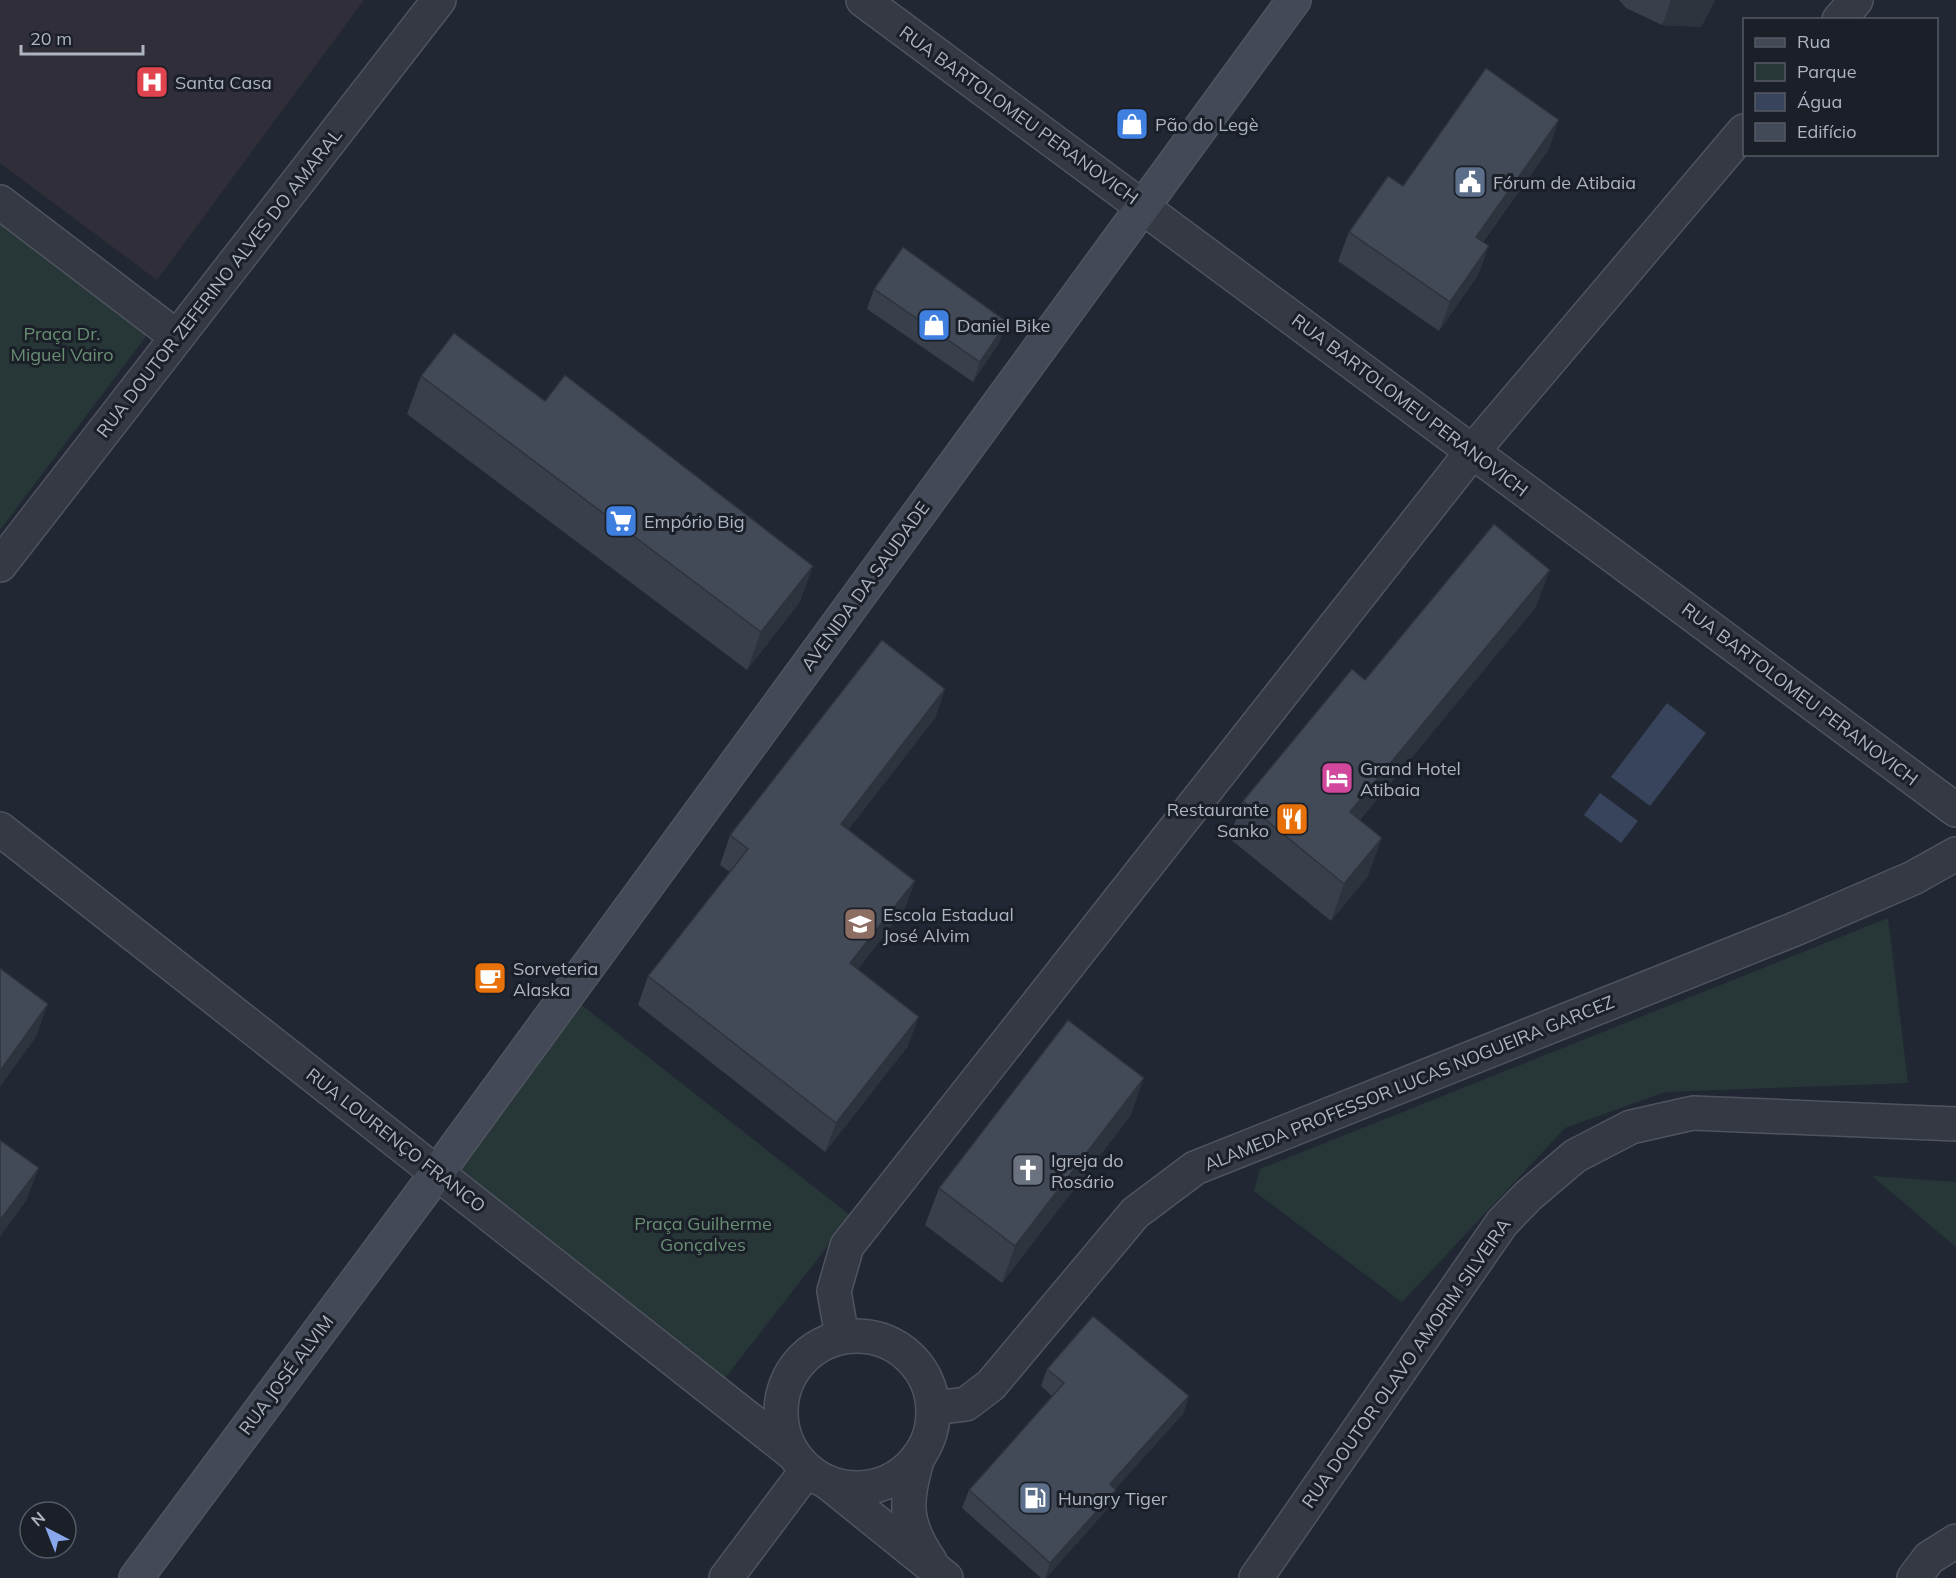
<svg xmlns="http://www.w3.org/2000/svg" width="1956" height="1578" font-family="Mulish,sans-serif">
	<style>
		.medical { fill: #302e39 }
		.green { fill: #273738 }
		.water { fill: #38445b }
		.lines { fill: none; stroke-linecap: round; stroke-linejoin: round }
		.minor-casing { stroke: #4f545f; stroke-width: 36 }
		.tertiary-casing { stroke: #4f545f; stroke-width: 36 }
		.secondary-casing { stroke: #4f545f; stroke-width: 36 }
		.minor { stroke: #343944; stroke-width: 33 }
		.tertiary { stroke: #343944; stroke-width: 33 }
		.secondary { stroke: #434956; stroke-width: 33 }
		.wall { fill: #39404b }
		.shaded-wall { fill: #2e343d }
		.building { fill: #424a57; stroke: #2e343d; stroke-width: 1.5 }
		.labels { text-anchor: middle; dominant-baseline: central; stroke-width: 6; stroke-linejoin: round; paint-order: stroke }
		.poi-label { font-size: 18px; fill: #aeb4c1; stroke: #1a1f28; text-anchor: start }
		.street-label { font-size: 18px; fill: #aeb4c1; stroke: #1a1f28 }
		.park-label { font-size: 18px; fill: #698e74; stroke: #1a1f28 }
	</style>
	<rect width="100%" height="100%" fill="#212733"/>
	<path class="medical" d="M0,0H364L157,280L0,163Z"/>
	<path class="green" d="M0,216L150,331L0,530Z
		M1888,918L1908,1083L1665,1092L1565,1128L1402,1302L1254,1191L1260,1169Z
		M579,1003L851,1216L722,1382L454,1172Z
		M1872,1176L1956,1182V1247Z"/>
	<path class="water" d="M1667,703L1706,733L1650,806L1611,777Z
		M1600,793L1638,821L1621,843L1584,815Z"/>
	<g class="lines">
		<g class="minor-casing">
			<path id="minor" d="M863,0L1956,810
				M0,202L177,337
				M0,829L791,1452
				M918,1457C905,1501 903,1522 930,1561
				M827,1482L946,1578
				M1914,1578L1929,1558L1956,1541"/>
		</g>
		<g class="tertiary-casing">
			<path id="tertiary" d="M1839,20L1856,0
				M0,565L439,0
				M781 1412a76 76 0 1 1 152 0a76 76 0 1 1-152 0Z
				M842,1337L834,1291L847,1246L1472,452L1744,131
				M934,1408L966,1404L991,1385L1135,1213L1195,1168L1795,929L1913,878L1956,854
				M726,1578L807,1470
				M1256,1578L1502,1223L1528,1196L1575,1156L1631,1127L1693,1113L1956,1124"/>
		</g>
		<g class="secondary-casing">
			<path id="secondary" d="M136,1578L437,1173L1294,0"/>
		</g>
		<use href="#minor" class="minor"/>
		<use href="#tertiary" class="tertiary"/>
		<use href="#secondary" class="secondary"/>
	</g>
	<path class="wall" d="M1619,0H1715L1701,27L1662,25L1626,8Z
		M1549,149L1483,242L1489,246L1478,275L1439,331L1338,261L1349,232L1403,186Z
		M874,289L1000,341L973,382L867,309Z
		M421,376L545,401L813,566L799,603L747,670L407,414Z
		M1536,607L1360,820L1368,876L1331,921L1229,838L1243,801L1365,680Z
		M945,689L935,718L848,830L915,881L904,910L858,969L908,1046L825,1152L638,1005L648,976L730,872L720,865L730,835Z
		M1131,1115L1002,1283L925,1225L939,1188Z
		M1047,1369L1189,1396L1183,1414L1115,1489L1109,1507L1046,1578H1041L962,1508L969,1490L1052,1396L1041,1386Z"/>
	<path class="shaded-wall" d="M1671,0H1715L1701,27L1662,25Z
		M1559,120L1549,149L1465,266L1476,237Z
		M1489,246L1478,275L1439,331L1450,302Z
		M1007,322L1000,341L973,382L980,362Z
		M813,566L799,603L747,670L761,632Z
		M1550,570L1536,607L1336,849L1350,812Z
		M945,689L935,718L830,853L841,824Z
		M1382,838L1368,876L1331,921L1344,884Z
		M915,881L904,910L840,992L850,963Z
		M48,1004L36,1037L0,1087V1071Z
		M919,1017L908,1046L825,1152L836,1123Z
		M1144,1078L1131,1115L1002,1283L1015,1246Z
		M39,1168L26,1201L0,1237V1220Z
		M1189,1396L1183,1414L1103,1502L1110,1484Z
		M1116,1490L1109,1507L1046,1578H1045L1050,1563Z"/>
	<path class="building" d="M1486,68L1559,120L1476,237L1489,246L1450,302L1349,232L1388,176L1403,186Z
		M903,247L1007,322L980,362L874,289Z
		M454,333L545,401L565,375L813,566L761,632L421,376Z
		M1494,524L1550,570L1350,812L1382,838L1344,884L1243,801L1352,669L1365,680Z
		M882,640L945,689L841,824L915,881L850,963L919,1017L836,1123L648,976L748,849L730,835Z
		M0,968L48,1004L0,1071Z
		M1068,1020L1144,1078L1015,1246L939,1188Z
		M0,1140L39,1168L0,1220Z
		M1093,1316L1189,1396L1110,1484L1116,1490L1050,1563L969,1490L1064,1383L1047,1369Z"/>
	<defs>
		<g id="hospital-square" transform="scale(1.725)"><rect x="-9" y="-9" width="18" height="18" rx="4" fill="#e0444e" stroke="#1a1f28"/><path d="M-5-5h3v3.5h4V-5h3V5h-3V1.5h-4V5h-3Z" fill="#fff"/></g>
		<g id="shop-square" transform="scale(1.725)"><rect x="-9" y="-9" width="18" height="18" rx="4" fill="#3f7fe0" stroke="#1a1f28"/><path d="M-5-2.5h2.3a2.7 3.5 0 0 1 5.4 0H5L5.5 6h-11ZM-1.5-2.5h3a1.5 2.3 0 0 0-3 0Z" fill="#fff"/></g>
		<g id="civic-square" transform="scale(1.725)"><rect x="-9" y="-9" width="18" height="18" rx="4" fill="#5c6f8a" stroke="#1a1f28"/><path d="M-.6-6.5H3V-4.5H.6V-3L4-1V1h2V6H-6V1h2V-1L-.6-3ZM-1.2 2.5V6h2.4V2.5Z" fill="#fff"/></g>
		<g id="supermarket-square" transform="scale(1.725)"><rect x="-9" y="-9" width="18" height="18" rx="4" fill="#3f7fe0" stroke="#1a1f28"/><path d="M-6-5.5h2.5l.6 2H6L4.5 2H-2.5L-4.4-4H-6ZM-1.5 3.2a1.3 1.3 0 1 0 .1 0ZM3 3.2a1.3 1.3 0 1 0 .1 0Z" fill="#fff"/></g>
		<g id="hotel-square" transform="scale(1.725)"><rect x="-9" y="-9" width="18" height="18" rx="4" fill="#d1479c" stroke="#1a1f28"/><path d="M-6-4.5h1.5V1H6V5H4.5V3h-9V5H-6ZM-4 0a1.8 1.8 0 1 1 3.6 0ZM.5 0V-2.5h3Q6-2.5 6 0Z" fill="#fff"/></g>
		<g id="restaurant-square" transform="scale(1.725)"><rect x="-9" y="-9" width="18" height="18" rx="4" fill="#e8710a" stroke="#1a1f28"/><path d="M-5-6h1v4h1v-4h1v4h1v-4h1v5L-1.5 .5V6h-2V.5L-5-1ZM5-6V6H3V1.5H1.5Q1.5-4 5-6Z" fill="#fff"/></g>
		<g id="school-square" transform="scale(1.725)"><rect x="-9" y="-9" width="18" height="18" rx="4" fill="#8d6e63" stroke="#1a1f28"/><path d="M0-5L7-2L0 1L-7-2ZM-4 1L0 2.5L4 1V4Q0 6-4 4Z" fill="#fff"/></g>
		<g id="cafe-square" transform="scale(1.725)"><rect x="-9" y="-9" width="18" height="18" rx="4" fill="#e8710a" stroke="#1a1f28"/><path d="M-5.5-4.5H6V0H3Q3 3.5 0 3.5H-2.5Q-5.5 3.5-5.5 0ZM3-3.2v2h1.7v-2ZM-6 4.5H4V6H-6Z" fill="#fff"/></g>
		<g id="church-square" transform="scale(1.725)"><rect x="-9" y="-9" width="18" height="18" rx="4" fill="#6b7280" stroke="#1a1f28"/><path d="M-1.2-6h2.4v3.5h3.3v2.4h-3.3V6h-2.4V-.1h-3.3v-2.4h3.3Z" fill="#fff"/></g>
		<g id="fuel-square" transform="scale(1.725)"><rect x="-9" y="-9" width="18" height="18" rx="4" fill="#5c6f8a" stroke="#1a1f28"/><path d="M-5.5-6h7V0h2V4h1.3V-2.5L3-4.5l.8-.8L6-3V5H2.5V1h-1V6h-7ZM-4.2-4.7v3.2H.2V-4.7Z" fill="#fff"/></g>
	</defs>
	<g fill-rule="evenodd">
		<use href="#hospital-square" x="152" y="82"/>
		<use href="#shop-square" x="1132" y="124"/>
		<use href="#civic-square" x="1470" y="182"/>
		<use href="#shop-square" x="934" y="325"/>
		<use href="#supermarket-square" x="621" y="521"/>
		<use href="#hotel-square" x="1337" y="778"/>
		<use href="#restaurant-square" x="1292" y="819"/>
		<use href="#school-square" x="860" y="924"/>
		<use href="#cafe-square" x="490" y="978"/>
		<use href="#church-square" x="1028" y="1170"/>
		<use href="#fuel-square" x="1035" y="1498"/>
	</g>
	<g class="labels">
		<g class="poi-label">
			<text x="175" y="82">Santa Casa</text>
			<text x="1155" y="124">Pão do Legè</text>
			<text x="1493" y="182">Fórum de Atibaia</text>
			<text x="957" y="325">Daniel Bike</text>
			<text x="644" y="521">Empório Big</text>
			<text x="1360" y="768">Grand Hotel<tspan x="1360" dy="21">Atibaia</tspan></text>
			<text x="1269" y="809" text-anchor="end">Restaurante<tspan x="1269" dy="21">Sanko</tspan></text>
			<text x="883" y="914">Escola Estadual<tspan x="883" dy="21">José Alvim</tspan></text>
			<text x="513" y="968">Sorveteria<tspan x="513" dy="21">Alaska</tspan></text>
			<text x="1051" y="1160">Igreja do<tspan x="1051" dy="21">Rosário</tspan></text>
			<text x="1058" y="1498">Hungry Tiger</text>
		</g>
		<g class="street-label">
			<text transform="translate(1019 115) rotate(36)">RUA BARTOLOMEU PERANOVICH</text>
			<text transform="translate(219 283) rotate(-52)">RUA DOUTOR ZEFERINO ALVES DO AMARAL</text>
			<text transform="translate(1410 405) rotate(37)">RUA BARTOLOMEU PERANOVICH</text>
			<text transform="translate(865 586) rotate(-54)">AVENIDA DA SAUDADE</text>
			<text transform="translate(1800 694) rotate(37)">RUA BARTOLOMEU PERANOVICH</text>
			<text transform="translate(1409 1083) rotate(-22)">ALAMEDA PROFESSOR LUCAS NOGUEIRA GARCEZ</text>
			<text transform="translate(396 1140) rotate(38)">RUA LOURENÇO FRANCO</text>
			<text transform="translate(1406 1363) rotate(-55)">RUA DOUTOR OLAVO AMORIM SILVEIRA</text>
			<text transform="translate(286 1375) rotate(-53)">RUA JOSÉ ALVIM</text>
		</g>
		<g class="park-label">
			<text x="62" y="333">Praça Dr.<tspan x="62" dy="21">Miguel Vairo</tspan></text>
			<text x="703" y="1223">Praça Guilherme<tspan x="703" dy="21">Gonçalves</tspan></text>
		</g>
	</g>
	<rect x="1743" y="18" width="195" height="138" fill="#1a1f28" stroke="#555b65" stroke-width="1.5"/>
	<rect x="1755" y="38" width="30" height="9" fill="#434956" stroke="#555b65" stroke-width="1.5"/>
	<text x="1797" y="48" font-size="18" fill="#aeb4c1">Rua</text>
	<rect x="1755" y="63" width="30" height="18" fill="#273738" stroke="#555b65" stroke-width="1.5"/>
	<text x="1797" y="78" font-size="18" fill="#aeb4c1">Parque</text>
	<rect x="1755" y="93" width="30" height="18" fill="#38445b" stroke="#555b65" stroke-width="1.5"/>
	<text x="1797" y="108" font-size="18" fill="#aeb4c1">Água</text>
	<rect x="1755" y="123" width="30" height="18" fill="#424a57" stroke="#555b65" stroke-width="1.5"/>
	<text x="1797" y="138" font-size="18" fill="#aeb4c1">Edifício</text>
	<g transform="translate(48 1530) rotate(318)"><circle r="28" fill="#1a1f28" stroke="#555b65" stroke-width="1.5"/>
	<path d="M0-4.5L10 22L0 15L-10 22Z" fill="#89a8eb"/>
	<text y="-9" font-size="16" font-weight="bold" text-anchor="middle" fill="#aeb4c1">N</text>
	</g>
	<path d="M21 45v9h122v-9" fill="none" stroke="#aeb4c1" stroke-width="3"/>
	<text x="30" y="45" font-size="18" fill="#aeb4c1" stroke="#1a1f28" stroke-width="4.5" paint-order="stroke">20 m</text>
</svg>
